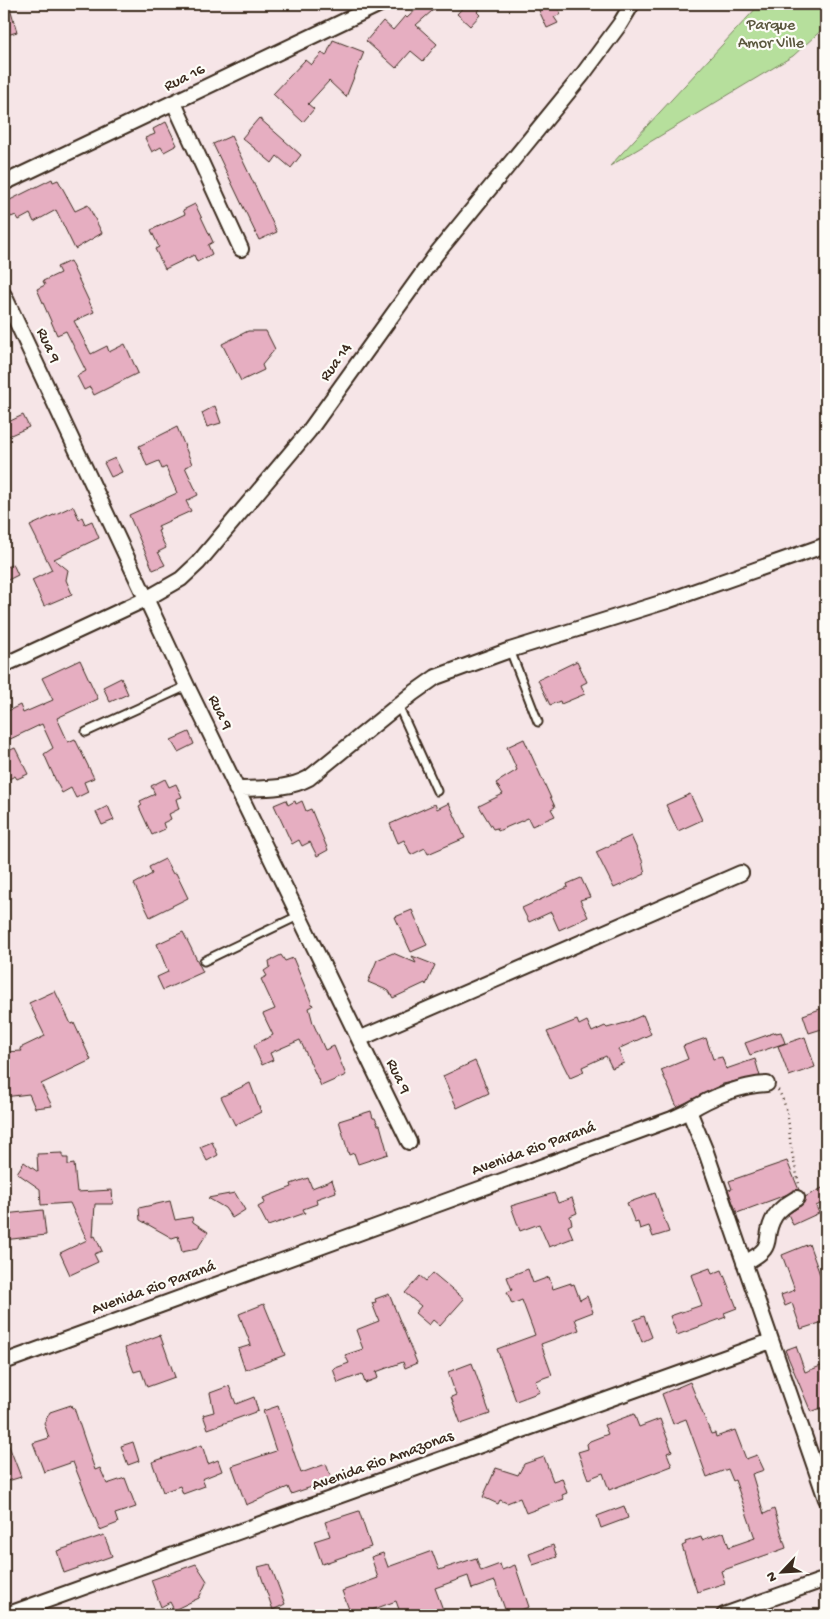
<svg xmlns="http://www.w3.org/2000/svg" width="830" height="1619" font-family="'Gochi Hand',sans-serif">
	<style>
		.green { fill: #b6df9c; stroke: #78845d }
		.building { fill: #e6aec1; stroke: #3b2a1e }
		.lines { fill: none; stroke-linecap: round; stroke-linejoin: round }
		.service-casing { stroke: #3b2a1e; stroke-width: 11 }
		.minor-casing { stroke: #3b2a1e; stroke-width: 18 }
		.path { stroke: #3b2a1e; stroke-width: 2.5; stroke-dasharray: 1 4; stroke-linecap: butt }
		.service { stroke: #fdfcf7; stroke-width: 7 }
		.minor { stroke: #fdfcf7; stroke-width: 14 }
		.labels { text-anchor: middle; dominant-baseline: central; stroke-width: 4.5; stroke-linejoin: round; paint-order: stroke }
		.park-label { font-size: 16px; fill: #5a573e; stroke: #fdfcf7 }
		.street-label { font-size: 16px; fill: #3b2a1e; stroke: #fdfcf7 }
	</style>
	<rect width="100%" height="100%" fill="#f6e5e7"/>
	<filter id="ink" filterUnits="userSpaceOnUse"><feTurbulence type="fractalNoise" baseFrequency=".02" numOctaves="2"/><feDisplacementMap in="SourceGraphic" scale="10" xChannelSelector="R" yChannelSelector="G"/><feConvolveMatrix kernelMatrix="1 2 1 2 8 2 1 2 1" color-interpolation-filters="sRGB"/></filter>
	<g filter="url(#ink)">
		<path class="green" d="M760,4H826V26L793,56L610,166Z"/>
		<path class="building" d="M4,4H9L17,32L4,36Z
			M422,4H440L416,25L437,44L423,61L411,51L396,68L366,41L383,21L393,30L405,16L407,18Z
			M466,4H485L477,12L480,15L470,26L457,14Z
			M536,4H556L561,14L554,17L558,23L547,28Z
			M333,40L364,52L346,97L329,81L308,104L314,109L303,122L273,94L305,60L311,65L322,53L326,56Z
			M259,118L301,155L291,168L277,156L272,163L242,138Z
			M166,122L177,145L164,152L161,147L152,152L145,138L155,134L153,129Z
			M231,136L277,232L259,240L213,144Z
			M52,179L53,182L58,180L75,211L88,205L102,233L75,249L56,210L34,222L30,214L19,220L16,215L11,217L9,214L4,216V203Z
			M195,204L213,242L208,245L212,254L197,262L194,255L165,269L155,249L159,247L151,230L185,214L183,210Z
			M70,261L94,312L74,321L91,354L107,346L109,352L125,344L138,373L94,395L90,387L84,390L77,376L86,371L66,331L57,335L37,289L45,285L43,281L60,273L57,267Z
			M248,331H266L275,349L262,365L264,370L241,381L222,344Z
			M215,406L221,423L207,427L202,413Z
			M23,415L29,427L4,438V424Z
			M177,427L192,464L185,467L198,495L186,501L191,511L158,526L160,530L158,531L166,548L158,552L165,565L153,570L129,515L177,493L166,467L162,469L159,461L147,466L139,446Z
			M115,458L122,472L111,477L104,463Z
			M73,506L79,519L82,517L85,524L92,521L99,538L54,559L68,570L66,580L72,594L44,606L32,580L52,570L30,526Z
			M13,564L18,575L4,582V568Z
			M80,660L98,699L57,718L68,742L75,739L94,778L84,782L88,792L76,798L71,788L62,793L56,781L44,754L53,748L42,724L4,742V713L20,705L23,713L53,700L42,678Z
			M577,661L587,682L581,685L585,694L561,704L560,701L550,705L538,680Z
			M121,678L128,694L110,702L103,687Z
			M189,732L194,744L178,752L171,740Z
			M524,739L555,807L551,809L555,816L532,826L528,818L498,831L497,828L493,829L479,806L503,794L496,783L517,770L507,747Z
			M15,748L28,774L17,779L15,776L7,780L4,767L9,764L4,753Z
			M165,779L169,787L176,784L182,797L176,799L179,809L169,814L171,819L163,823L165,829L152,835L139,807L142,805L140,801L155,794L151,786Z
			M690,794L702,820L678,831L666,805Z
			M286,800L288,805L295,801L296,804L302,801L306,811L311,809L328,850L317,856L310,842L302,846L299,840L292,844L274,805Z
			M449,803L465,838L428,854L425,848L411,855L404,840L398,843L390,824L435,804L437,809Z
			M108,806L114,820L102,825L96,812Z
			M631,836L642,860L645,874L614,888L596,852Z
			M165,859L173,874L176,873L188,898L150,917L134,884L152,874L149,867Z
			M581,878L590,897L580,900L588,917L559,930L551,912L529,922L522,908L568,887L567,884Z
			M412,910L427,945L411,952L395,917Z
			M183,932L203,972L163,990L157,977L168,972L157,944Z
			M393,953L416,963L412,956L435,965L426,985L425,983L393,998L389,991L368,982L377,960Z
			M281,955L285,961L293,958L313,1006L309,1008L313,1023L325,1050L334,1046L346,1075L321,1086L300,1040L270,1053L273,1060L262,1065L256,1052L254,1045L273,1035L263,1014L275,1009L261,979L267,976L264,971L270,967L269,961Z
			M55,991L71,1024L74,1023L91,1060L41,1084L52,1106L35,1108L29,1094L4,1097V1052L22,1051L20,1048L45,1036L29,1003Z
			M826,1007V1019L822,1020L825,1028L809,1033L803,1015Z
			M643,1015L651,1034L618,1049L624,1063L612,1068L606,1056L582,1067L584,1072L570,1078L547,1032L577,1020L579,1025L587,1021L592,1032L605,1026L607,1028L625,1023Z
			M776,1032V1033L781,1032L785,1043L750,1055L745,1043Z
			M805,1037L815,1067L789,1076L778,1046Z
			M706,1038L713,1059L722,1057L726,1069L755,1059L760,1076L723,1084L677,1107L661,1070L688,1059L683,1046Z
			M475,1061L489,1093L457,1108L443,1076Z
			M250,1083L261,1112L235,1125L221,1097Z
			M371,1111L373,1118H375L378,1125H380L388,1154L358,1164L354,1153L349,1155L339,1121Z
			M212,1142L218,1155L207,1161L200,1147Z
			M63,1153V1158H68V1165L74,1164L77,1192L112,1190L113,1204H95L93,1237L95,1236L102,1251L94,1254L98,1262L70,1275L60,1253L87,1240L70,1203L41,1205L40,1189L17,1173L24,1162L38,1172L37,1154Z
			M787,1161L799,1190L737,1213L728,1190L732,1189L729,1181Z
			M308,1178L312,1188L332,1180L336,1192L316,1199L317,1204L303,1209L305,1213L268,1226L258,1207L265,1203L263,1198L292,1187L291,1184Z
			M826,1186V1201L816,1206L819,1213L793,1225L788,1214L802,1205L805,1197Z
			M235,1193L245,1210L232,1218L225,1208L208,1198Z
			M554,1193L558,1203L572,1198L577,1213L570,1216L572,1224L568,1226L573,1238L549,1247L539,1224L520,1231L511,1206Z
			M655,1193L669,1232L653,1237L649,1226L640,1229L638,1222L635,1223L627,1203Z
			M170,1201L175,1220L192,1217L193,1222L208,1232L197,1249L182,1252L178,1236L172,1238L140,1220L139,1208Z
			M43,1210L46,1235L4,1240V1214Z
			M809,1244L822,1280L824,1279L826,1285V1321L801,1329L792,1303L785,1306L781,1295L795,1290L782,1255Z
			M710,1268L712,1274L722,1270L737,1308L724,1313L726,1317L677,1335L670,1316L702,1305L691,1275Z
			M528,1269L533,1283L549,1277L553,1289L571,1283V1285L574,1284L580,1300L587,1296L593,1312L575,1319L579,1330L541,1344L552,1375L535,1381L540,1392L516,1401L497,1349L535,1335L522,1300L512,1304L507,1292L512,1290L507,1277Z
			M433,1273L464,1299L440,1326L433,1320L429,1325L415,1313L421,1306L405,1293L420,1276L426,1281Z
			M389,1294L417,1363L405,1368L403,1362L376,1372L378,1378L365,1383L362,1374L338,1383L333,1369L349,1363L345,1355L363,1349L356,1330L379,1321L372,1303L376,1302L375,1299Z
			M264,1304L285,1355L245,1370L238,1349L251,1345L239,1314Z
			M644,1316L652,1337L642,1342L634,1320Z
			M160,1335L175,1377L147,1387L141,1370L134,1372L125,1348Z
			M796,1346L805,1372L826,1364V1406L811,1412L785,1350Z
			M472,1363L490,1414L461,1424L451,1397L456,1395L448,1372Z
			M690,1382L711,1434L715,1433L716,1437L735,1430L746,1459L757,1455L764,1470L752,1474L764,1514L774,1509L786,1548L721,1571L725,1583L697,1592L682,1546L686,1544L685,1542L701,1537L702,1540L724,1532L729,1547L755,1538L735,1480L733,1481L728,1469L707,1477L686,1419L673,1424L662,1394Z
			M229,1386L236,1404L254,1397L258,1411L208,1429L203,1415L214,1412L210,1393Z
			M71,1405L72,1408H74L95,1470L100,1468L107,1484L125,1478L136,1507L115,1514L118,1523L100,1530L73,1462L44,1472L33,1443L49,1438L44,1423L50,1412Z
			M278,1406L301,1473L326,1464L332,1480L291,1494L288,1487L246,1505L232,1466L276,1451L263,1411Z
			M634,1414L639,1427L660,1419L672,1451L667,1453L672,1466L609,1490L603,1473L588,1479L578,1452L588,1449L587,1444L590,1441L608,1434L604,1425Z
			M4,1433L21,1477L8,1481L4,1468Z
			M133,1442L139,1461L128,1465L121,1446Z
			M202,1445L208,1464L218,1460L222,1471L202,1479L205,1486L183,1494L180,1486L163,1492L152,1462Z
			M544,1457L553,1481L562,1478L567,1493L562,1495L564,1499L526,1513L520,1498L507,1503L500,1500L498,1504L483,1497L496,1468L518,1475L524,1464Z
			M624,1506L628,1518L601,1528L597,1516Z
			M359,1511L371,1547L322,1564L314,1541L330,1536L325,1522Z
			M104,1535L112,1556L64,1573L57,1551Z
			M553,1545L557,1557L533,1565L529,1554Z
			M432,1551L439,1570L476,1558L481,1571L500,1564L502,1570L515,1565L529,1607L507,1615L495,1581L472,1589L468,1576L435,1588L445,1615H401L396,1601L361,1614L360,1610L350,1612L342,1591L378,1578L371,1557L383,1553L388,1567Z
			M196,1564L207,1581L199,1598L174,1610L170,1602L161,1607L151,1580Z
			M270,1564L285,1604L273,1610L258,1567Z"/>
		<g class="lines">
			<g class="service-casing">
				<path id="service" d="M510,650L538,722
					M398,705L437,791
					M86,732L187,686
					M204,961L298,916"/>
			</g>
			<g class="minor-casing">
				<path id="minor" d="M174,103L241,249
					M4,183L380,4
					M4,295L187,686L409,1142
					M4,665L146,599L181,579L198,563L309,431L437,253L583,74L620,24L632,4
					M236,789C261,788 287,790 309,778L412,694L436,677L510,650L667,601L826,545
					M359,1039L741,873
					M689,1111C711,1097 741,1085 767,1084
					M744,1263C780,1245 760,1240 775,1216C780,1208 789,1203 797,1198
					M4,1362L672,1119L689,1111L706,1152L826,1499
					M6,1615L771,1341
					M724,1615L826,1579"/>
			</g>
			<path class="path" d="M778,1090C788,1107 789,1122 790,1141C792,1155 796,1170 799,1184"/>
			<use href="#service" class="service"/>
			<use href="#minor" class="minor"/>
		</g>
	</g>
	<g class="labels">
		<g class="park-label">
			<text x="771" y="26">Parque<tspan x="771" dy="18">Amor Ville</tspan></text>
		</g>
		<g class="street-label">
			<text transform="translate(185 79) rotate(-26)">Rua 16</text>
			<text transform="translate(47 346) rotate(65)">Rua 9</text>
			<text transform="translate(337 363) rotate(-54)">Rua 14</text>
			<text transform="translate(219 713) rotate(64)">Rua 9</text>
			<text transform="translate(397 1077) rotate(64)">Rua 9</text>
			<text transform="translate(534 1150) rotate(-20)">Avenida Rio Paraná</text>
			<text transform="translate(154 1289) rotate(-20)">Avenida Rio Paraná</text>
			<text transform="translate(383 1462) rotate(-20)">Avenida Rio Amazonas</text>
		</g>
	</g>
	<rect width="830" height="1619" fill="none" stroke="#fdfcf7" stroke-width="20"/>
	<rect x="10" y="10" width="810" height="1599" fill="none" stroke="#3b2a1e" stroke-width="2" filter="url(#ink)"/>
	<g transform="translate(782 1572) rotate(245)" stroke="#fdfcf7" stroke-width="4" paint-order="stroke">
	<path d="M0-4L9 19L0 12L-9 19Z" fill="#3b2a1e"/>
	<text y="-8" font-size="14" font-weight="bold" text-anchor="middle" fill="#3b2a1e">N</text>
	</g>
</svg>
